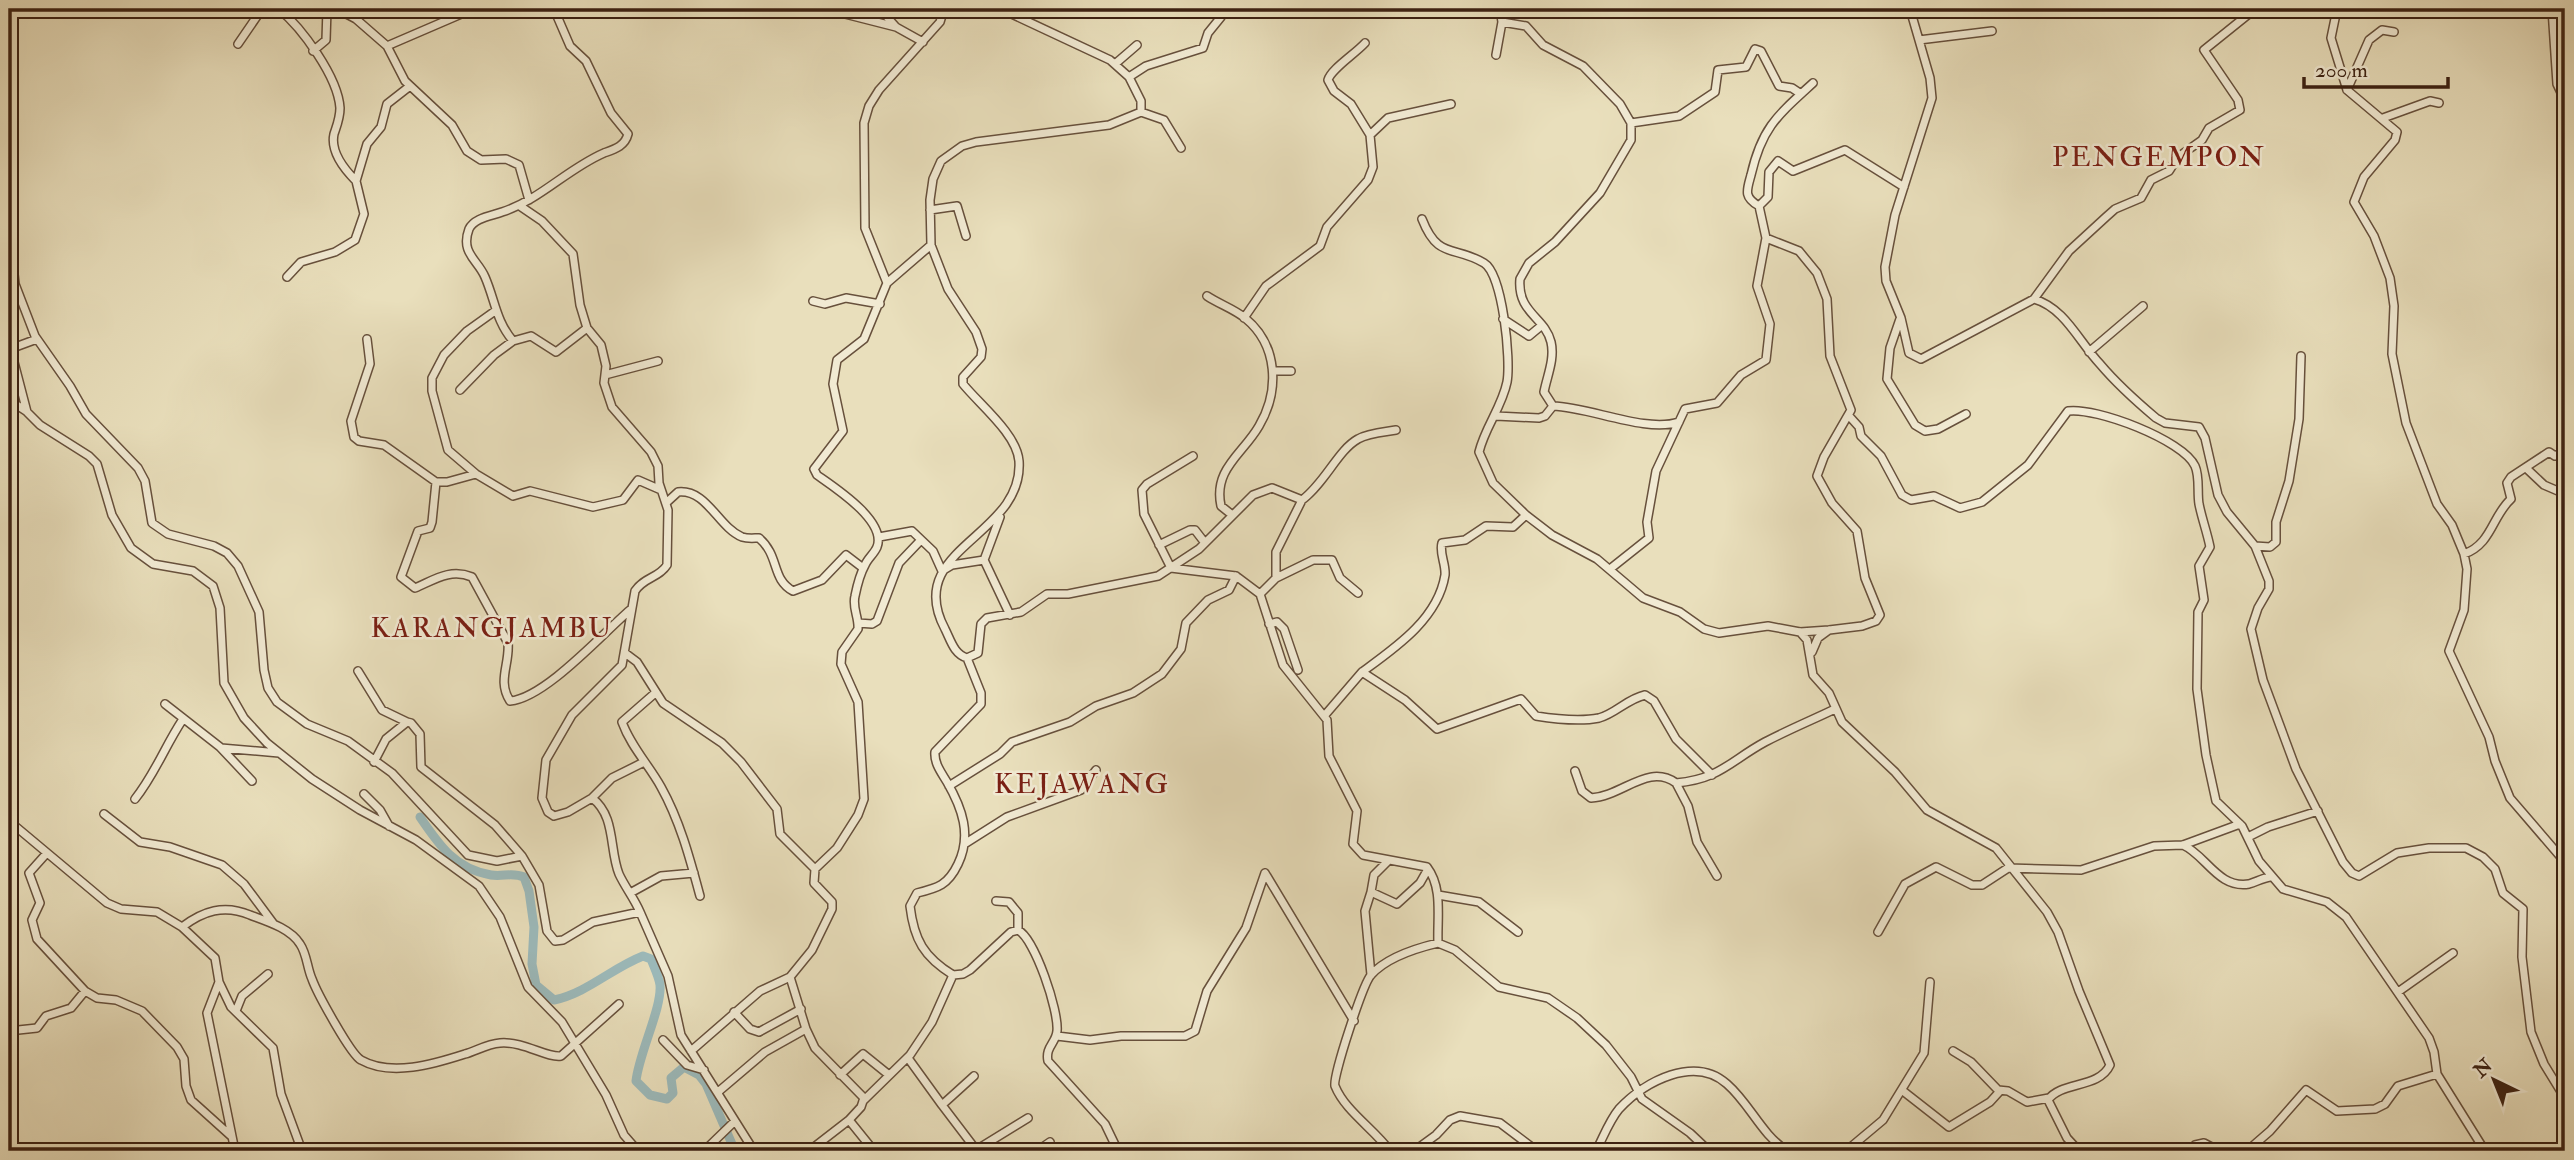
<svg xmlns="http://www.w3.org/2000/svg" width="2574" height="1160" font-family="'IM FELL Double Pica',serif">
	<style>
		.lines { fill: none; stroke-linecap: round; stroke-linejoin: round }
		.river { stroke: #9cbabb; stroke-width: 9 }
		.minor-casing { stroke: #67503c; stroke-width: 10 }
		.minor { stroke: #f1ead3; stroke-width: 7 }
		.labels { text-anchor: middle; dominant-baseline: central; stroke-width: 5; stroke-linejoin: round; paint-order: stroke }
		.quarter-label { font-size: 28px; letter-spacing: 2px; fill: #7a1f14; stroke: #f1ead3 }
	</style>
	<rect width="100%" height="100%" fill="#e9dfbc"/>
	<filter id="stains"><feTurbulence type="fractalNoise" baseFrequency=".00286" numOctaves="4"/><feColorMatrix values="0 0 0 0 .2 0 0 0 0 .09 0 0 0 0 .02 0 0 0 .5 -.17"/></filter>
	<radialGradient id="worn" r=".72"><stop offset=".6" stop-color="#630" stop-opacity="0"/><stop offset="1" stop-color="#630" stop-opacity=".3"/></radialGradient>
	<g class="lines">
		<path class="river" d="M420,817C439,845 455,869 491,875C503,877 512,872 524,877L529,891L534,927L532,964L536,985L554,1000C587,993 612,968 643,956L651,959C654,967 659,977 660,985C662,1008 639,1053 636,1081L650,1095L667,1099L673,1093L671,1078L684,1067L699,1075L706,1084L735,1151"/>
		<g class="minor-casing">
			<path id="minor" d="M279,9C302,28 338,77 340,108C340,118 337,125 334,134C330,152 345,170 356,181
				M337,9L356,19L387,46L473,9
				M554,9L570,46L586,61L611,113L628,134C625,146 615,149 604,153C567,169 540,200 502,212C491,216 474,218 469,229C460,253 478,260 485,277C495,300 496,321 513,341L531,336L556,352L587,328L601,345L606,366L604,383L612,407L651,452L658,466L659,483L668,510L667,565C659,578 644,577 635,591L622,665L572,715L546,760L542,798L548,812L554,816L568,812L592,798C616,816 609,849 619,874C625,887 634,898 640,912
				M880,9L896,27L923,42
				M1910,9L1930,78L1932,98L1895,215L1885,267L1886,281L1901,318L1909,353L1921,359L2034,299C2065,308 2079,342 2100,364C2116,383 2137,402 2156,418L2165,423L2199,427L2205,438L2218,495L2227,512L2255,546L2269,581V589L2258,608L2251,629L2263,680L2296,769L2343,862L2352,873L2359,876L2397,853L2429,848H2466L2483,857L2495,869L2503,893L2523,909L2522,957L2531,1032L2544,1064L2563,1095L2565,1125
				M2337,9L2331,38L2347,90L2397,132L2395,140L2364,177L2354,202L2374,236L2390,278L2394,306L2392,354L2406,423L2437,504L2452,525L2464,554L2467,569L2464,610L2449,651L2489,737L2495,761L2510,798L2565,862
				M2552,9L2557,84L2565,101
				M845,14L896,27
				M1919,40L1992,31
				M238,44L262,9
				M387,46L405,81L452,125L467,151L481,160L506,159L519,165L529,200
				M313,51L326,40L327,9
				M1496,55L1502,22
				M1115,64L1137,45
				M1129,77L1146,66L1203,48L1208,33L1221,17
				M2347,90L2369,40L2382,30L2394,32
				M1141,112L1164,120L1181,148
				M2383,118L2430,101L2439,103
				M1631,123L1679,116L1715,92L1718,70L1746,67L1755,49L1761,51L1779,86L1792,88L1801,94
				M1370,135L1388,118L1451,104
				M520,206L542,221L573,254L580,305L587,328
				M1759,206L1768,197L1769,172L1778,161L1793,171L1845,150L1904,187
				M930,210L957,206L966,236
				M1422,219C1438,260 1454,245 1484,263C1503,274 1511,361 1507,382C1502,407 1485,427 1479,452L1493,483L1526,515L1552,535L1597,559L1643,598L1680,612L1704,629L1719,633L1768,626L1800,632L1829,630L1862,626L1876,621L1880,615L1865,578L1857,531L1832,503L1817,476L1824,457L1851,410L1830,356L1827,299L1817,273L1799,251L1766,238
				M9,226L15,284L35,336L70,386L86,414L138,468L145,481L152,523L168,534L214,546L227,553L238,566L259,612L264,670L268,688L277,702L307,724L348,741L392,773L468,855L497,861L522,856L539,885L547,931L555,941L563,940L593,922L640,912L668,976L681,1035L754,1151
				M287,277L301,262L335,252L355,240L364,214L356,181L367,144L381,127L387,104L410,86
				M887,283L931,245
				M1207,296C1219,304 1234,309 1245,318C1278,345 1280,390 1259,426C1243,454 1213,469 1221,506L1231,514
				M2034,299L2069,251L2106,217L2115,209L2141,198L2151,180L2169,171L2178,157L2202,140L2209,128L2240,110L2238,100L2204,50L2255,9
				M813,301L825,304L846,298L880,304
				M495,311L467,331L444,355L432,378V391L448,450L476,474L513,496L530,491L593,507L623,500L638,480L661,490
				M1244,318L1266,286L1320,246L1327,227L1368,180L1373,167L1370,135L1351,104L1334,91L1328,80C1331,69 1355,54 1365,43
				M1503,319L1529,336L1541,326
				M1900,319L1890,348L1887,379L1915,425L1925,431L1938,429L1966,414
				M367,339L370,364L351,421L354,437L359,441L384,445L436,482H447L476,474
				M9,343L27,412L40,425L89,456L97,464L112,515L131,548L153,564L193,571L213,586L220,608L224,683L244,718L267,743L312,779L360,810L416,840L479,886L500,917L528,987L562,1022L606,1095L624,1135L638,1151
				M10,349L37,339
				M2089,352L2143,306
				M1273,371H1291
				M605,375L658,361
				M460,390L494,355L513,341
				M9,400L26,411
				M1553,406C1590,407 1645,433 1679,422
				M1496,416L1539,418L1545,416L1553,406L1544,392C1547,376 1555,359 1551,342C1545,317 1517,313 1520,279L1529,263L1555,242L1600,193L1631,140V123L1620,104L1583,66L1543,45L1526,26L1502,22L1500,9
				M1850,417L1859,427L1861,436L1881,456L1902,495L1911,500L1934,496L1960,508L1982,502L2028,465L2068,411C2096,407 2183,440 2195,466C2200,477 2197,492 2199,504C2202,519 2207,532 2210,547L2199,566L2204,600L2198,612L2197,689L2206,755L2216,801L2242,826L2259,861L2283,889L2327,902L2346,917L2429,1038L2434,1052L2437,1074L2485,1151
				M1193,456L1147,484L1142,490L1144,514L1171,568L1236,576L1260,594L1283,665L1327,720L1329,756L1357,811L1353,844L1363,855L1427,867C1443,888 1437,917 1438,943
				M2526,468L2544,485L2565,494
				M436,482L432,522L430,528L418,531L401,577L415,588C434,580 450,568 472,577L508,643C510,664 497,681 510,701C545,698 602,634 630,610
				M1302,500C1325,483 1338,450 1358,439C1368,433 1384,432 1396,430
				M666,503L678,492C707,489 718,527 742,537C748,539 754,538 759,538C780,556 771,579 793,591L822,580L846,555L863,568
				M879,537L912,531L933,551L942,571L952,565L984,560L1000,517
				M1159,545L1190,530H1195L1205,543
				M2255,546L2270,547L2276,542V522L2289,481L2299,419L2301,356
				M2464,554C2492,544 2492,516 2511,499L2507,483L2511,477L2549,452L2555,456L2565,451
				M984,560L1010,615
				M1610,569L1649,538L1647,522L1656,471L1685,409L1717,403L1741,375L1766,360L1770,324L1757,286L1766,238L1759,206C1743,197 1747,190 1751,175C1762,127 1778,115 1813,83
				M1276,578L1313,560H1332L1340,578L1358,593
				M858,623L872,624L877,621L899,563L920,541
				M1269,624L1277,622L1284,629L1298,670
				M1800,632L1807,640L1813,675L1829,693L1842,722L1895,772L1927,810L1996,848L2047,912L2058,932L2079,991L2110,1065C2099,1089 2061,1081 2048,1100L2067,1138L2079,1151
				M1812,652L1818,638L1829,630
				M625,653L637,662L663,703L722,743L741,762L777,809L780,834L815,869
				M967,658C954,654 951,641 945,629C902,548 1024,537 1019,461C1017,434 979,404 963,384V377L981,357L982,349L976,332L948,289L931,245L930,200L933,179L941,161L962,146L976,142L1109,125L1141,112V101L1129,77L1110,60L1001,9
				M358,671L382,710L407,722
				M1362,672C1395,648 1438,619 1445,575C1446,564 1439,553 1442,543L1465,540L1486,526L1513,527L1526,515
				M654,694L622,722C631,747 649,765 661,787C680,821 690,859 700,896
				M165,704L220,747L252,781
				M1325,715L1362,672L1405,700L1437,729L1521,699L1536,716C1555,719 1579,722 1599,718C1615,714 1627,699 1645,695L1654,701L1676,739L1712,775
				M221,748L279,753
				M374,762L386,739L407,722L411,723L420,734L421,767L495,825L522,856
				M1575,771L1582,791L1591,798C1623,796 1648,763 1676,783C1720,779 1730,761 1765,742C1788,730 1812,720 1835,709
				M1676,783L1688,806L1697,842L1717,876
				M949,786L1000,754L1012,742L1070,722L1096,706L1133,693L1162,674L1181,649L1186,623L1208,600L1229,590L1236,576
				M364,794L380,810L389,826
				M592,798L612,778L642,763
				M135,799C155,774 165,746 183,719
				M104,814L140,842L170,847L222,865L244,884L273,923
				M9,821L107,903L121,909L157,912L182,927L215,958L219,982L207,1013L235,1151
				M2248,837L2268,827L2318,811
				M966,843L1007,817L1081,790L1096,770
				M2183,845C2206,855 2218,889 2249,884C2256,882 2263,878 2270,877
				M46,854L29,873L40,903L32,920L37,939L85,991L97,998L116,1000L142,1011L177,1047L184,1059L186,1086L191,1100L231,1136
				M1265,873L1354,1021
				M632,892L661,876L694,873
				M1371,892L1374,875L1388,861
				M1438,895L1479,902L1518,932
				M996,901L1009,902L1018,913V930
				M182,927C203,911 224,904 250,915C266,921 290,928 300,944C307,954 307,968 312,979C317,993 351,1055 361,1060C391,1077 434,1064 465,1054C476,1051 487,1044 500,1043C524,1041 546,1058 561,1056L619,1004
				M1878,932L1905,884L1936,867L1972,885H1982L2008,868L2081,870L2154,846L2183,845L2240,824
				M953,975C924,957 914,940 910,906L917,893C938,888 948,885 958,864C972,835 962,808 947,782C941,772 934,763 935,752L981,704V693L967,658L978,653L981,624L987,618L1021,612L1047,594H1068L1158,576L1199,549L1253,495L1272,488L1302,500L1276,552V578L1260,594
				M1371,975L1365,911L1371,892L1397,904L1420,883L1428,869
				M219,982L231,1007L273,1048L281,1094L302,1151
				M2398,992L2453,953
				M236,1011L242,996L268,974
				M734,1012L750,1029L759,1032L801,1009
				M9,1031L37,1028L46,1016L71,1008L85,991
				M1057,1036L1090,1040L1121,1036H1185L1195,1031L1207,991L1246,928L1265,873
				M663,1040L687,1065L704,1070
				M691,1051L760,991L790,977
				M1953,1051L1971,1062L1998,1090L2008,1091L2027,1102L2049,1098
				M908,1058L942,1105L974,1076
				M840,1075L863,1054L889,1075
				M1903,1091L1949,1127L1990,1102L2000,1091
				M718,1092L765,1052L806,1029
				M863,1101L910,1055L932,1022L953,975L963,974L970,970L1011,932L1018,930C1035,939 1059,1011 1057,1031C1056,1043 1045,1047 1048,1061L1105,1124L1118,1151
				M942,1105L977,1151
				M976,1150L1028,1118
				M704,1151L735,1121
				M809,1151L849,1120
				M874,1151L849,1120L861,1107L864,1098L815,1048L806,1029L790,977L812,950L832,909V902L814,883L815,869L837,848L858,815L864,799L858,702L841,664L842,652L858,629C859,617 852,608 855,596C857,586 860,574 865,565C868,558 874,554 877,547C887,521 834,487 817,475L814,469L843,431L833,384L837,360L864,339L887,283L865,228L864,123L869,106L879,90L940,22L944,9
				M1037,1151L1050,1142
				M1390,1151C1374,1129 1345,1111 1335,1086C1332,1078 1363,984 1371,975C1386,958 1417,948 1438,943L1455,950L1499,987L1548,998L1577,1018L1606,1045L1631,1077L1642,1099L1690,1133L1709,1151
				M1414,1151L1436,1135L1450,1120L1460,1116L1500,1123L1537,1151
				M1596,1151C1603,1138 1609,1121 1619,1109C1645,1081 1695,1055 1727,1084C1750,1104 1761,1134 1787,1151
				M1846,1151L1883,1120L1924,1053L1930,982
				M2059,1151L2071,1143
				M2189,1151L2195,1145L2204,1143L2219,1151
				M2247,1151L2270,1131L2306,1090L2337,1111L2375,1109L2385,1104L2398,1086L2437,1074"/>
		</g>
		<use href="#minor" class="minor"/>
	</g>
	<g class="labels">
		<g class="quarter-label">
			<text x="2159" y="157">PENGEMPON</text>
			<text x="492" y="628">KARANGJAMBU</text>
			<text x="1082" y="784">KEJAWANG</text>
		</g>
	</g>
	<rect width="2574" height="1160" fill="none" stroke="#e9dfbc" stroke-width="35"/>
	<rect x="10" y="10" width="2553" height="1139" fill="none" stroke="#3c2112" stroke-width="3.5"/>
	<rect x="18" y="18" width="2539" height="1125" fill="none" stroke="#3c2112" stroke-width="2"/>
	<g transform="translate(2494 1080) rotate(317)" stroke="#f1ead3" stroke-width="5" paint-order="stroke">
	<path d="M0-5L12 26L0 18L-12 26Z" fill="#3c2112"/>
	<text y="-10" font-size="19" font-weight="bold" text-anchor="middle" fill="#3c2112">N</text>
	</g>
	<path d="M2304 77v10h144v-10" fill="none" stroke="#3c2112" stroke-width="3.5"/>
	<text x="2315" y="77" font-size="21" fill="#3c2112" stroke="#f1ead3" stroke-width="5" paint-order="stroke">200 m</text>
	<rect width="100%" height="100%" filter="url(#stains)"/>
	<rect width="100%" height="100%" fill="url(#worn)"/>
</svg>
